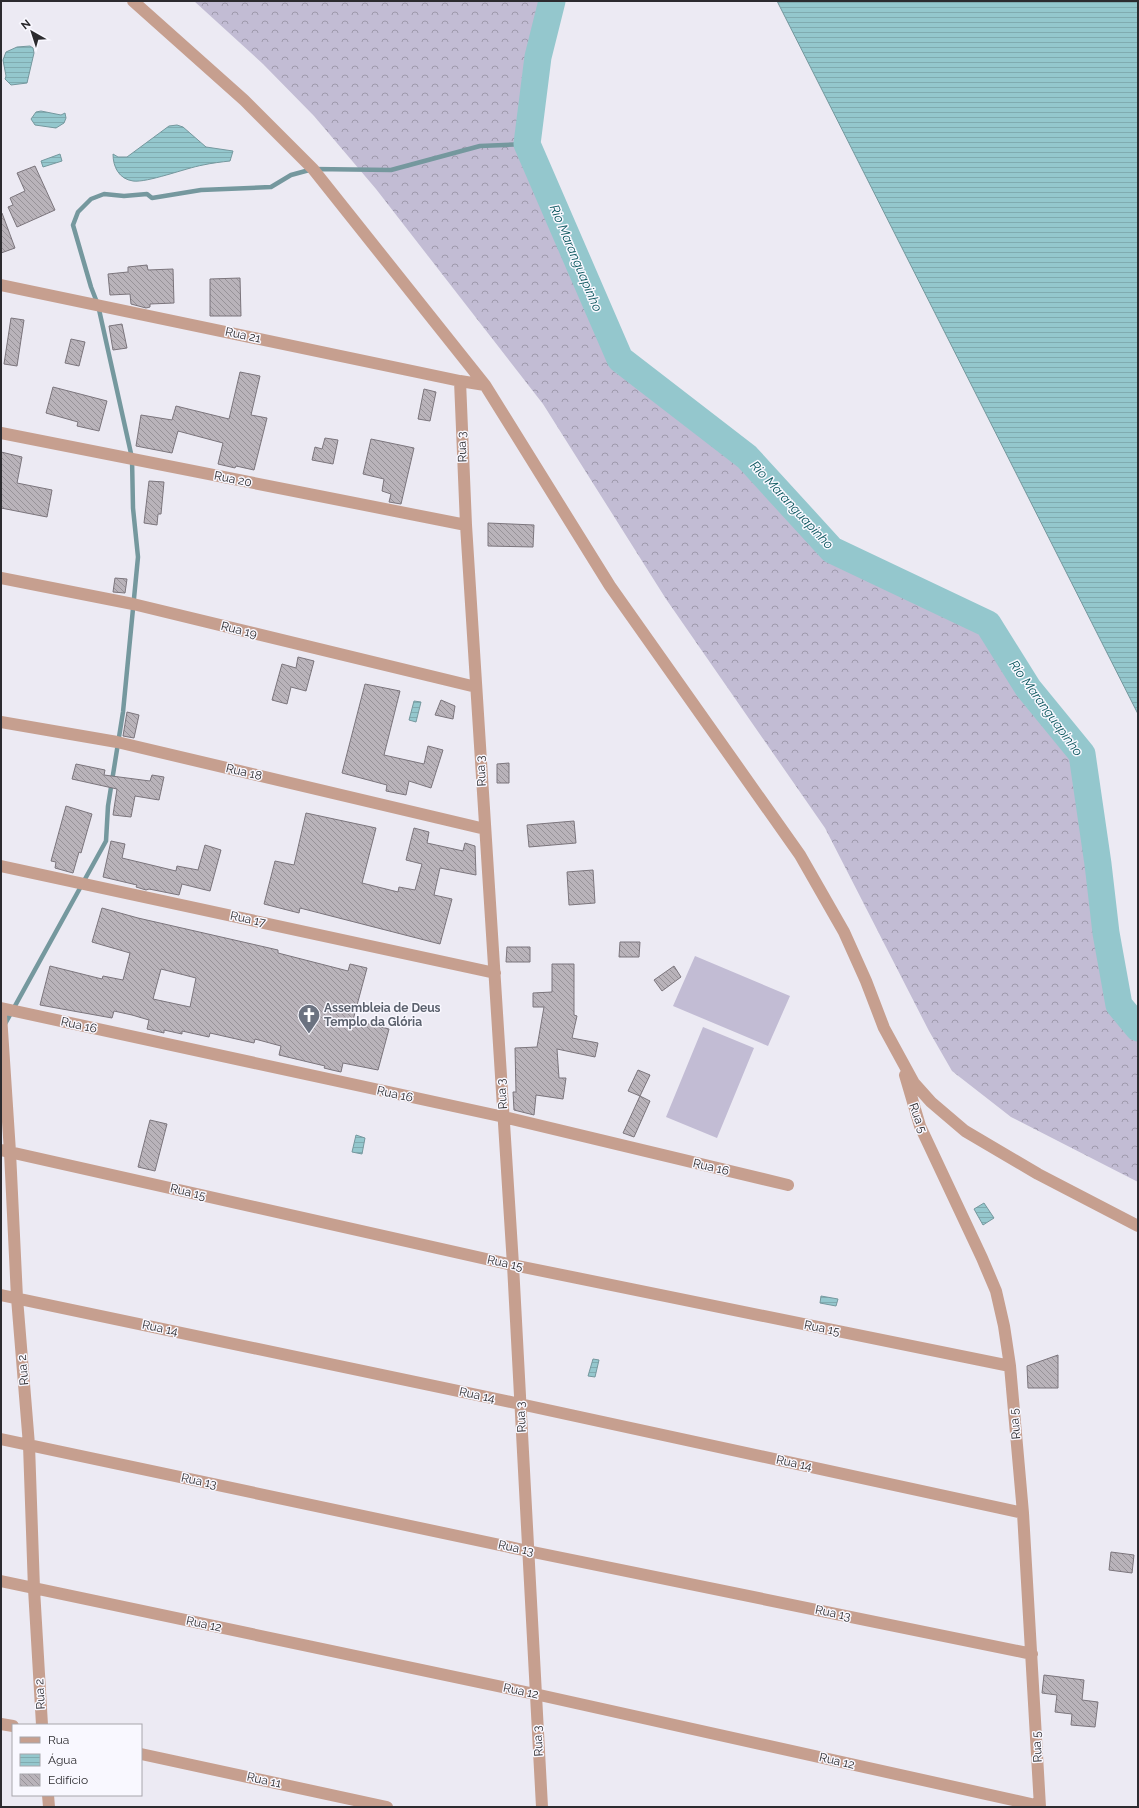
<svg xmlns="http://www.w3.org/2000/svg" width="1139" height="1808" font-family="Raleway,sans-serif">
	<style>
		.forest { fill: url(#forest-crowns) }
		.garden { fill: #c2bcd4 }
		.water { fill: url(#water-rules); stroke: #75989e }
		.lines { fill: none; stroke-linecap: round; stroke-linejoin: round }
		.stream { stroke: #75989e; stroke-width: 4.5 }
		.river { stroke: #94c7cd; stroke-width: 27 }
		.building { fill: url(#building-back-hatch); stroke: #7b757c; fill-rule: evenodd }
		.street { stroke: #c69f8f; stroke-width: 12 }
		.labels { text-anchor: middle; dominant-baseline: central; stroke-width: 3; stroke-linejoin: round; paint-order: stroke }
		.street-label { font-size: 12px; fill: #2c2b2f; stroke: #f9f8ff }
		.worship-label { font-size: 12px; font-weight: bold; fill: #5b616d; stroke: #f9f8ff; text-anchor: start }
		.water-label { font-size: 13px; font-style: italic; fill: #0a565d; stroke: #f9f8ff }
	</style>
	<defs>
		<pattern id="forest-crowns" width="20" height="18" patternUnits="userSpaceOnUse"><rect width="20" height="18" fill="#c2bcd4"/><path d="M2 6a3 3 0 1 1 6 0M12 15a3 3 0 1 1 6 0" fill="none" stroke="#9e99ac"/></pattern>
		<pattern id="water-rules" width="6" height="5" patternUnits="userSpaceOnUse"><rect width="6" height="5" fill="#94c7cd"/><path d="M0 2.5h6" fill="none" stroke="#80abb0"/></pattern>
		<pattern id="building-back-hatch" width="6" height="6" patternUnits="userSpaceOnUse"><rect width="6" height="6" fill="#b9b3ba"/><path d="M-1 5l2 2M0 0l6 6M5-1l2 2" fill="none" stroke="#979298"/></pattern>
	</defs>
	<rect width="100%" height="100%" fill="#eceaf3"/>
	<path class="forest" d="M194,1H552L538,57L527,144L620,359L747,457L832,550L988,624L1028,688L1082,754L1098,864L1106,933L1119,1005L1138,1028V1182L1011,1117L952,1071L929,1031L825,828L666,599L543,404L376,189L314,116L263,64Z"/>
	<path class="garden" d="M695,956L790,996L768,1046L673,1006Z
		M703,1027L754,1048L717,1138L666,1117Z"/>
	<path class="water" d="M777,1H1138V714Z
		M30,46L33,48L34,53L27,83L11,85L5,79L6,76L3,60L6,52L17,47Z
		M41,111L61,115L65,113L66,118L64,123L56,128L35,125L31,119L36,112Z
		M177,125L183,127L206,147L233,151L230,161C221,162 212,163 203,165C186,168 147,183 133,181C119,179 113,167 113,154L118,157H127L169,126Z
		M60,154L62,161L43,167L41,161Z
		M414,701L421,702L416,722L409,720Z
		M356,1135L365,1138L362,1154L352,1152Z
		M984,1203L994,1218L983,1225L974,1209Z
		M821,1296L838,1299L836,1306L820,1303Z
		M593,1359L599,1360L595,1377L588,1376Z"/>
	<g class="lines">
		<path class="stream" d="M5,1024L106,841L108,806L123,712L138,557L133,508L132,458L98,305L91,287L73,225L78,212L91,199L104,194L124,196L147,194L152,198L201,190L271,187L291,175L313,169L391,170L480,146L527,144"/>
		<path class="river" d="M552,1L538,57L527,144L620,359L747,457L832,550L988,624L1028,688L1082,754L1098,864L1106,933L1119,1005L1138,1028"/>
	</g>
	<path class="building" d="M35,166L55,210L17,227L8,207L13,205L10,198L25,191L17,173Z
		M2,213L15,248L1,253V214Z
		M147,265L148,270L173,269L174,303L150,304V307L146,308L131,304L130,294L110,295L108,274L128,272V267Z
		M240,278L241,316H210V279Z
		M11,318L24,320L17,366L4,364Z
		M122,324L127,348L113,350L109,326Z
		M71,339L85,342L79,366L65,363Z
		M240,372L260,376L251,415L267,418L254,470L236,466L235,468L218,464L223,443L178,431L172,453L136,446L141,415L172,420L176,406L229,419Z
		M53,387L107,401L99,431L77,426L78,422L46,413Z
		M424,389L436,392L430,421L418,419Z
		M325,438L338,440L333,464L312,460L315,447L322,449Z
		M371,439L414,448L401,504L389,502L391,494L382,491L384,479L363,474Z
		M1,452L22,457L17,483L52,490L47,517L1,508Z
		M149,481L164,482L161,514H158L157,525L144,523Z
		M488,523L534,525L533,547L488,546Z
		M115,578L127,579L125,593L113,592Z
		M298,657L314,661L306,691L291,687L287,704L272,700L282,664L296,668Z
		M365,684L400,691L384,755L424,764L428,746L443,750L431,788L409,781L406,795L386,791L387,785L342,773Z
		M441,700L455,706L453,719L435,715Z
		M127,712L139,715L134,738L123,736Z
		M509,763V783H497V764Z
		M76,764L105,770L104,775L150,781L152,775L164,777L159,800L135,796L131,817L113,815L117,789L72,779Z
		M66,806L92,814L81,853L79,852L73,873L55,868L56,862L51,861Z
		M306,813L376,828L362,883L398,892L399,887L415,890L422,864L406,860L414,828L429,832L427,843L463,851L465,843L475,846L476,875L440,868L434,895L452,899L440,944L300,908L299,913L264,904L275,861L294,865Z
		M574,821L576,843L529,847L527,825Z
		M111,841L125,844L122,858L176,871L177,866L198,870L205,845L221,850L210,891L182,884L179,895L149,889L146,890L136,887L137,885L103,877Z
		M593,870L595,903L569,905L567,872Z
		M102,908L138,918L278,950V953L348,971L350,964L367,968L353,1020L389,1029L378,1070L343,1063L341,1072L332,1070L324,1068L325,1066L279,1055L281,1046L255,1039L254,1043L210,1033L209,1037L182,1031V1034L164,1030V1033L147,1029L149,1020L132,1015L114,1011L112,1018L40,1005L50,966L102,979L103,976L123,980L130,953L92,942ZM161,969L196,978L190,1007L153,999Z
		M620,942H640L639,957H619Z
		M507,947H530V962H506Z
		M552,964H574V1015L577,1016L572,1038L598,1043L595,1057L557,1049L559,1078H566L563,1099L536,1095L534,1115L514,1110L513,1092H516L515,1048L537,1047L544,1007H533V993L552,992Z
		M674,966L681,977L662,991L654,980Z
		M638,1070L650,1075L640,1096L628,1091Z
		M640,1096L650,1101L634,1137L623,1133Z
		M150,1120L167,1124L155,1171L138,1167Z
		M1058,1355V1388H1028L1027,1366Z
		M1111,1552L1134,1555L1132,1573L1109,1570Z
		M1044,1675L1084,1680L1082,1700L1098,1702L1095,1727L1071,1725L1072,1714L1055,1712L1057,1695L1042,1693Z"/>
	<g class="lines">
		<path class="street" d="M133,1L244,100L313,169L485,385L610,586L800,855L844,932L866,981L884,1028L914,1083L931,1102L965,1131L1038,1174L1138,1226
			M1,285L460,381L485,385
			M460,381L466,525L513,1265L542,1807
			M1,433L466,525
			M1,578L133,604L476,687
			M1,722L117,742L485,829
			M1,866L495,973
			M1,1008L504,1117L788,1185
			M1,1015L10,1152L17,1298L29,1445L34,1589L42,1725
			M905,1075L920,1126L982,1258L996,1291L1004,1326L1010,1366L1023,1513L1040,1807
			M1,1150L513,1265L1010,1366
			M1,1295L520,1404L1023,1513
			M1,1439L528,1551L1032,1654
			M1,1581L535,1694L1040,1806
			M1,1724L13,1726
			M141,1754L387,1807
			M48,1795L49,1807"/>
	</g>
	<defs>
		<g id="church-pin" transform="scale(1.15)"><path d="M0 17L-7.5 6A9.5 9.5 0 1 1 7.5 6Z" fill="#6b7280" stroke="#f9f8ff"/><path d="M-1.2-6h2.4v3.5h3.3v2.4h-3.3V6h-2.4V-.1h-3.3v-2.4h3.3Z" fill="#fff"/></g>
	</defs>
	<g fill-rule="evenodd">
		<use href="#church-pin" x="309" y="1015"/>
	</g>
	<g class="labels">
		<g class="street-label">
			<text transform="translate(243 335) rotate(12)">Rua 21</text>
			<text transform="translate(462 447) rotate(-92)">Rua 3</text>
			<text transform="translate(233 479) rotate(11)">Rua 20</text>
			<text transform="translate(239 630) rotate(14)">Rua 19</text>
			<text transform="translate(481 771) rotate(-93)">Rua 3</text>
			<text transform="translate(244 772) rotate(13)">Rua 18</text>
			<text transform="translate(248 919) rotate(12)">Rua 17</text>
			<text transform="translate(79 1025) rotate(12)">Rua 16</text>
			<text transform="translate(395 1094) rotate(12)">Rua 16</text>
			<text transform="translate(502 1094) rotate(-94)">Rua 3</text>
			<text transform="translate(918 1118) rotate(70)">Rua 5</text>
			<text transform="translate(711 1167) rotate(13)">Rua 16</text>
			<text transform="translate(188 1192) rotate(13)">Rua 15</text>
			<text transform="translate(505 1263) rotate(12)">Rua 15</text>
			<text transform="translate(160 1328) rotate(12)">Rua 14</text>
			<text transform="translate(822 1328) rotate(11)">Rua 15</text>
			<text transform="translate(23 1370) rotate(-95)">Rua 2</text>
			<text transform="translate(477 1395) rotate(12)">Rua 14</text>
			<text transform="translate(521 1417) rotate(-93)">Rua 3</text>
			<text transform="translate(1015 1424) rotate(-95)">Rua 5</text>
			<text transform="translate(794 1463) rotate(12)">Rua 14</text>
			<text transform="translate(199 1481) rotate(12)">Rua 13</text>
			<text transform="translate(516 1548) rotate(12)">Rua 13</text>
			<text transform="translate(833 1613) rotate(12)">Rua 13</text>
			<text transform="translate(204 1624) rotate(12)">Rua 12</text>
			<text transform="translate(521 1691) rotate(12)">Rua 12</text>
			<text transform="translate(40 1694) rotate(-93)">Rua 2</text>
			<text transform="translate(538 1741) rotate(-93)">Rua 3</text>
			<text transform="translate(1037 1747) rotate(-93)">Rua 5</text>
			<text transform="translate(837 1761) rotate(13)">Rua 12</text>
			<text transform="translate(264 1780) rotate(12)">Rua 11</text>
		</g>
		<g class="worship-label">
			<text x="324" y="1008">Assembleia de Deus<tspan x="324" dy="14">Templo da Glória</tspan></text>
		</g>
		<g class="water-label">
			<text transform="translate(576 258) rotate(67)">Rio Maranguapinho</text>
			<text transform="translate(792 505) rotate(47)">Rio Maranguapinho</text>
			<text transform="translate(1046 708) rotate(54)">Rio Maranguapinho</text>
		</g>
	</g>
	<rect width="1139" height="1808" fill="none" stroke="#2c2b2f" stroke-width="4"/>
	<rect x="12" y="1724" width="130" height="72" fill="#f9f8ff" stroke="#a7a6ac"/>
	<rect x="20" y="1737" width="20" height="6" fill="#c69f8f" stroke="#a7a6ac"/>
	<text x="48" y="1744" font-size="12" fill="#2c2b2f">Rua</text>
	<rect x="20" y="1754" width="20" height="12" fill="url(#water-rules)" stroke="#a7a6ac"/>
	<text x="48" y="1764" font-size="12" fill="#2c2b2f">Água</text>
	<rect x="20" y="1774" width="20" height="12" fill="url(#building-back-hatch)" stroke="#a7a6ac"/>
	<text x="48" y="1784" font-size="12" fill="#2c2b2f">Edifício</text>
	<g transform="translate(32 32) rotate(321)" stroke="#f9f8ff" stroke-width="3" paint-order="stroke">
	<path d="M0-3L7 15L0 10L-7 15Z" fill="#2c2b2f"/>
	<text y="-6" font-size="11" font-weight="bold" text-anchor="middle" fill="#2c2b2f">N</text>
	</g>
</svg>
